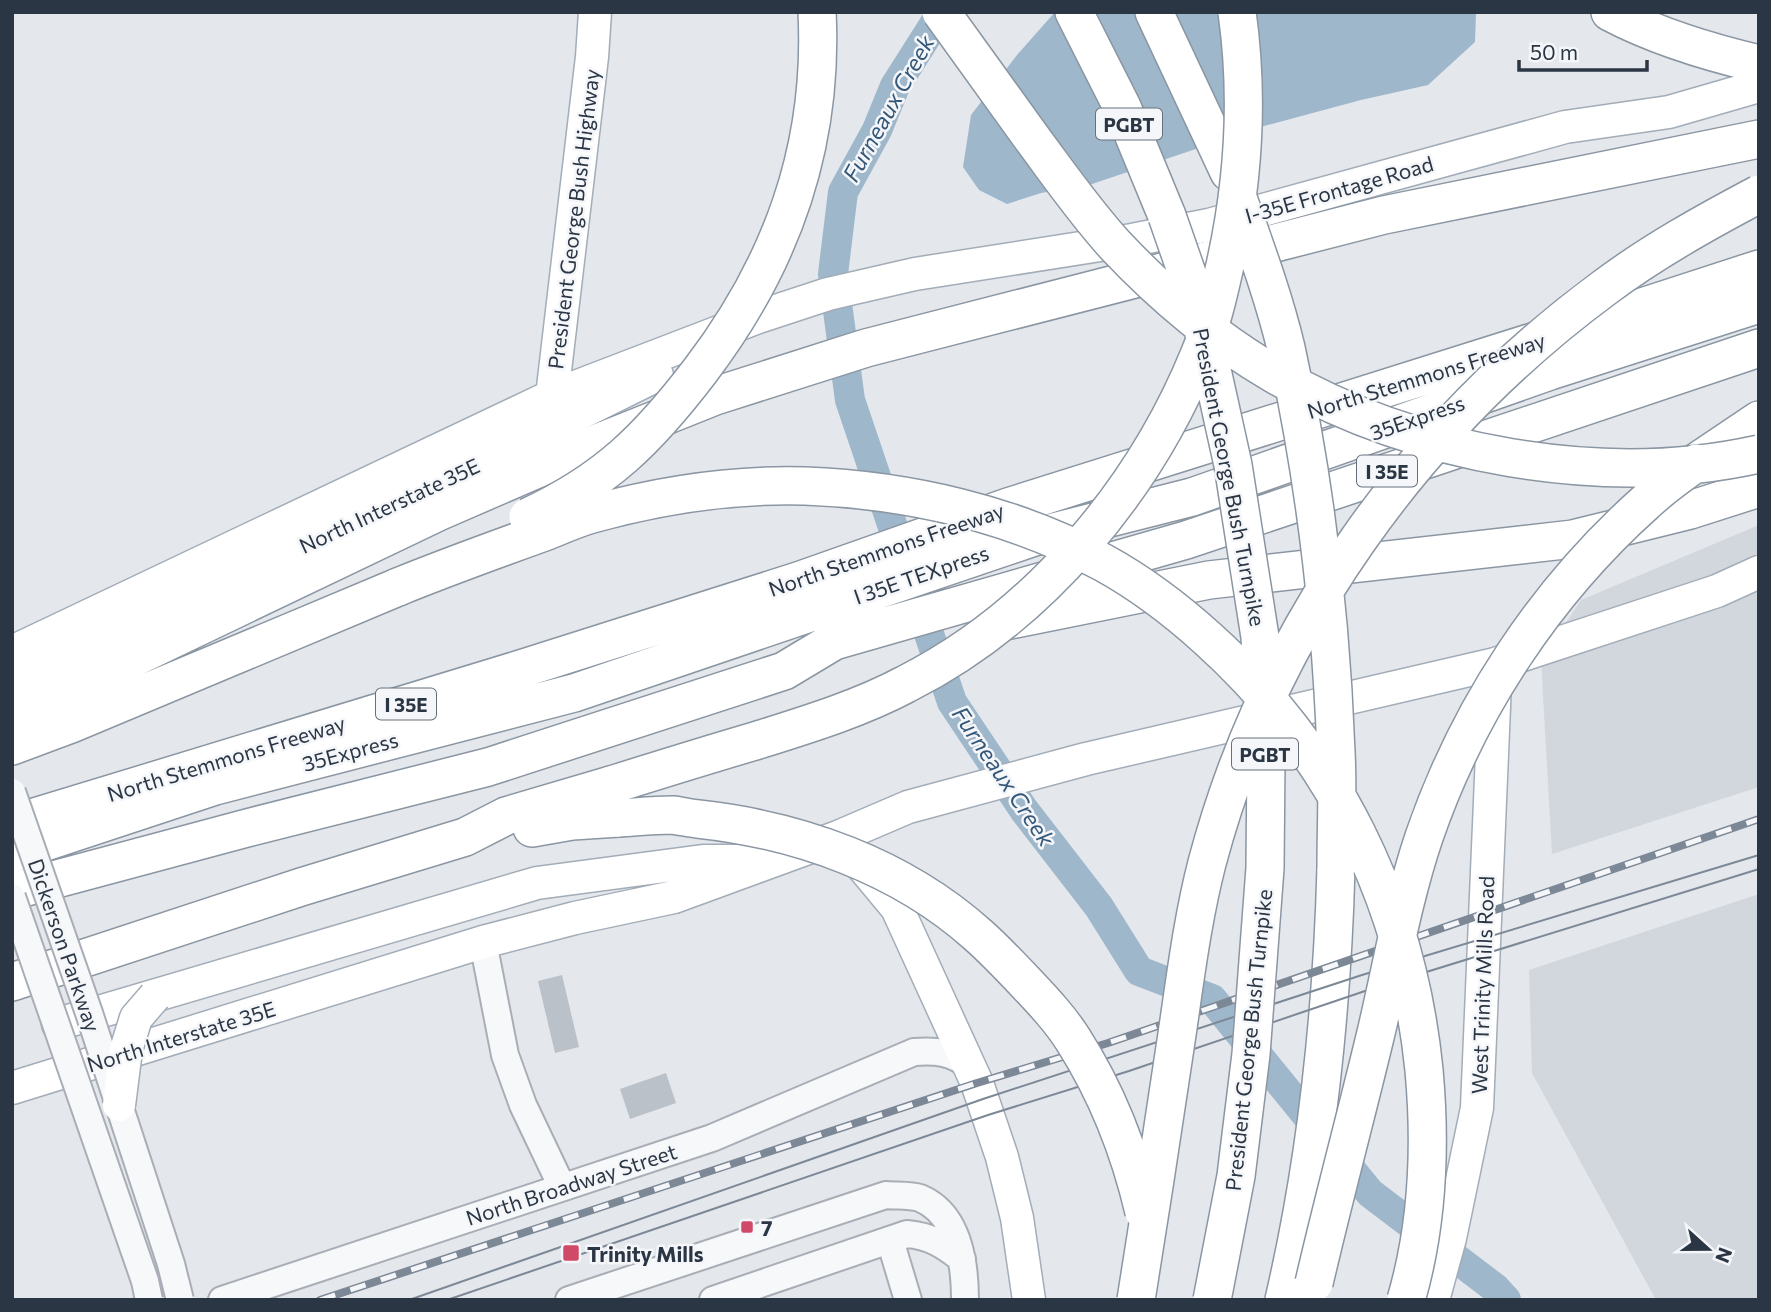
<svg xmlns="http://www.w3.org/2000/svg" width="1771" height="1312" font-family="Commissioner,sans-serif">
	<style>
		.built { fill: #d2d7de }
		.water { fill: #9fb7cb }
		.lines { fill: none; stroke-linecap: round; stroke-linejoin: round }
		.river { stroke: #9fb7cb; stroke-width: 30 }
		.building { fill: #bbc1c9 }
		.minor-casing { stroke: #a9aeb6; stroke-width: 30 }
		.major-casing { stroke: #a3adb8; stroke-width: 35 }
		.highway-casing { stroke: #8b96a3; stroke-width: 40 }
		.minor { stroke: #f7f8fa; stroke-width: 26 }
		.major { stroke: #fff; stroke-width: 32 }
		.highway { stroke: #fff; stroke-width: 37 }
		.tram { stroke: #7d8896; stroke-width: 2 }
		.rail-casing { stroke: #7d8896; stroke-width: 8 }
		.rail { stroke: #f4f6f9; stroke-width: 5; stroke-dasharray: 16; stroke-linecap: butt }
		.minor-bridge-casing { stroke: #a9aeb6; stroke-width: 30; stroke-linecap: butt }
		.major-bridge-casing { stroke: #a3adb8; stroke-width: 35; stroke-linecap: butt }
		.highway-bridge-casing { stroke: #8b96a3; stroke-width: 40; stroke-linecap: butt }
		.minor-bridge { stroke: #f7f8fa; stroke-width: 26 }
		.major-bridge { stroke: #fff; stroke-width: 32 }
		.highway-bridge { stroke: #fff; stroke-width: 37 }
		.poi-dot { fill: #d04a67; stroke: #f4f6f9; stroke-width: 2.5 }
		.labels { text-anchor: middle; dominant-baseline: central; stroke-width: 5; stroke-linejoin: round; paint-order: stroke }
		.shield { fill: #f4f6f9; stroke: #67707a; stroke-width: 2 }
		.shield-label { font-size: 19px; font-weight: bold; fill: #2b3644 }
		.street-label { font-size: 21px; fill: #2b3644; stroke: #f4f6f9 }
		.poi-label { font-size: 21px; font-weight: bold; fill: #2b3644; stroke: #f4f6f9; text-anchor: start }
		.water-label { font-size: 23px; font-style: italic; fill: #345879; stroke: #f4f6f9 }
	</style>
	<rect width="100%" height="100%" fill="#e4e7ec"/>
	<path class="built" d="M1759,525V787L1552,854L1541,660L1581,600Z
		M1759,894V1300H1656L1532,1073L1529,970Z"/>
	<path class="water" d="M1055,12H1476L1475,42L1428,85L1361,100L1264,126L1092,184L1041,193L1007,204L979,190L963,167L971,115L1017,55Z"/>
	<g class="lines">
		<path class="river" d="M942,12L895,86L877,130L843,192L833,274L850,400L952,702L1024,810L1099,907L1139,971L1212,999L1370,1193L1495,1288L1506,1300"/>
	</g>
	<path class="building" d="M562,975L579,1047L555,1053L538,981Z
		M666,1073L676,1103L630,1119L620,1089Z"/>
	<g class="lines">
		<g class="minor-casing">
			<path id="minor" d="M483,942L505,1055L523,1105L562,1187
				M890,1240L908,1300
				M222,1300L712,1138L914,1052C936,1050 952,1052 970,1066
				M569,1300L886,1195C897,1196 910,1195 920,1198C958,1214 965,1263 965,1300
				M713,1300L907,1234C931,1236 944,1245 962,1259"/>
		</g>
		<g class="major-casing">
			<path id="major" d="M555,414L552,396L592,57L595,12
				M12,652L552,396L758,317L828,294L915,274L1132,240L1209,225L1565,127L1669,112L1759,86
				M12,679L478,464L657,375
				M838,837L908,807L1086,759L1495,664L1717,591L1759,572
				M58,1024L537,883L703,861H749
				M12,1088L483,942L575,918L674,897L838,837L897,908L977,1083L1002,1157L1017,1218L1029,1300
				M1433,1300L1450,1238L1477,1108L1495,683"/>
		</g>
		<g class="highway-casing">
			<path id="highway" d="M1074,12L1122,107L1167,216
				M1154,12L1229,172
				M1610,12C1657,37 1708,52 1759,64
				M1698,461L1759,420
				M990,624L1209,580L1573,539L1690,510L1759,488
				M12,716L438,512L590,446L715,396L866,348L1384,215L1759,139
				M12,746L71,724L398,587
				M12,824L524,668L798,581L1008,507L1593,323L1759,269
				M532,828L572,821L619,818
				M12,853L215,786L574,693L1034,537L1192,497L1550,371L1759,304
				M12,891L247,828L488,767L784,671L834,641L1186,540L1759,348
				M12,982L301,887L465,837L506,816L611,785
				M1284,1300C1317,1158 1332,1014 1336,868"/>
		</g>
		<use href="#minor" class="minor"/>
		<use href="#major" class="major"/>
		<use href="#highway" class="highway"/>
		<path class="tram" d="M409,1300L983,1099L1362,975L1759,855
			M447,1300L988,1115L1129,1071L1365,991L1759,869"/>
		<g class="rail-casing">
			<path id="rail" d="M320,1300L977,1083L1108,1043L1759,819"/>
		</g>
		<use href="#rail" class="rail"/>
		<g class="minor-bridge-casing">
			<path id="minor-bridge" d="M12,792L89,1013L171,1264L180,1300
				M12,897L145,1281L149,1300"/>
		</g>
		<g class="major-bridge-casing">
			<path id="major-bridge" d="M119,1105L126,1050L136,1018L155,996"/>
		</g>
		<g class="highway-bridge-casing">
			<path id="highway-bridge" d="M941,12C972,55 1003,98 1034,141C1060,176 1085,212 1115,245C1161,294 1216,340 1274,374C1413,455 1602,489 1759,454
				M1239,201C1256,249 1274,298 1286,348C1315,480 1331,617 1336,752C1338,791 1336,830 1336,868
				M1167,216L1197,302L1233,465L1260,637L1266,758L1265,868L1251,1054L1236,1176L1212,1300
				M528,517C606,481 648,439 700,371C781,265 824,148 817,12
				M398,587C447,567 497,549 547,531C562,525 577,518 592,514C661,495 734,484 805,486C909,490 1013,514 1104,563C1142,584 1176,610 1207,638C1334,752 1407,901 1424,1070C1431,1147 1428,1225 1406,1300
				M611,785C659,770 707,755 755,741C806,725 859,709 906,684C1039,617 1145,489 1200,353C1212,324 1219,292 1226,261C1244,178 1249,97 1237,12
				M619,818C636,817 654,815 672,815C681,816 689,818 698,819C799,830 901,866 978,935C995,950 1011,967 1027,984C1044,1002 1061,1020 1074,1041C1107,1093 1130,1152 1144,1212
				M1314,1283C1333,1201 1355,1120 1375,1037C1391,971 1402,902 1424,837C1468,709 1545,592 1646,502C1661,488 1679,475 1696,463
				M1136,1300C1150,1214 1163,1127 1176,1041C1185,981 1192,921 1207,863C1268,632 1413,429 1604,288C1652,252 1706,222 1759,194"/>
		</g>
		<use href="#minor-bridge" class="minor-bridge"/>
		<use href="#major-bridge" class="major-bridge"/>
		<use href="#highway-bridge" class="highway-bridge"/>
	</g>
	<g class="poi-dot">
		<rect x="740" y="1220" width="14" height="14" rx="3.5"/>
		<rect x="562" y="1244" width="18" height="18" rx="3.5"/>
	</g>
	<g class="labels">
		<g class="shield">
			<rect x="1096" y="108.5" width="66" height="31" rx="5"/>
			<rect x="1357" y="455.5" width="60" height="31" rx="5"/>
			<rect x="376" y="688.5" width="60" height="31" rx="5"/>
			<rect x="1232" y="738.5" width="66" height="31" rx="5"/>
		</g>
		<g class="shield-label">
			<text x="1129" y="124">PGBT</text>
			<text x="1387" y="471">I 35E</text>
			<text x="406" y="704">I 35E</text>
			<text x="1265" y="754">PGBT</text>
		</g>
		<g class="street-label">
			<text transform="translate(1339 189) rotate(-16)">I-35E Frontage Road</text>
			<text transform="translate(573 219) rotate(-83)">President George Bush Highway</text>
			<text transform="translate(1426 375) rotate(-17)">North Stemmons Freeway</text>
			<text transform="translate(1417 417) rotate(-19)">35Express</text>
			<text transform="translate(1230 477) rotate(79)">President George Bush Turnpike</text>
			<text transform="translate(389 505) rotate(-25)">North Interstate 35E</text>
			<text transform="translate(886 549) rotate(-19)">North Stemmons Freeway</text>
			<text transform="translate(921 574) rotate(-19)">I 35E TEXpress</text>
			<text transform="translate(350 751) rotate(-15)">35Express</text>
			<text transform="translate(226 758) rotate(-17)">North Stemmons Freeway</text>
			<text transform="translate(65 945) rotate(71)">Dickerson Parkway</text>
			<text transform="translate(1482 985) rotate(-88)">West Trinity Mills Road</text>
			<text transform="translate(181 1036) rotate(-17)">North Interstate 35E</text>
			<text transform="translate(1248 1040) rotate(-84)">President George Bush Turnpike</text>
			<text transform="translate(571 1184) rotate(-18)">North Broadway Street</text>
		</g>
		<g class="poi-label">
			<text x="761" y="1227">7</text>
			<text x="587" y="1253">Trinity Mills</text>
		</g>
		<g class="water-label">
			<text transform="translate(888 108) rotate(-61)">Furneaux Creek</text>
			<text transform="translate(1004 776) rotate(56)">Furneaux Creek</text>
		</g>
	</g>
	<rect width="1771" height="1312" fill="none" stroke="#2b3644" stroke-width="28"/>
	<g transform="translate(1708 1249) rotate(111)" stroke="#f4f6f9" stroke-width="5" paint-order="stroke">
	<path d="M0-5L12 26L0 18L-12 26Z" fill="#2b3644"/>
	<text y="-10" font-size="19" font-weight="bold" text-anchor="middle" fill="#2b3644">N</text>
	</g>
	<path d="M1519 60v10h128v-10" fill="none" stroke="#2b3644" stroke-width="3.5"/>
	<text x="1530" y="60" font-size="21" fill="#2b3644" stroke="#f4f6f9" stroke-width="5" paint-order="stroke">50 m</text>
</svg>
